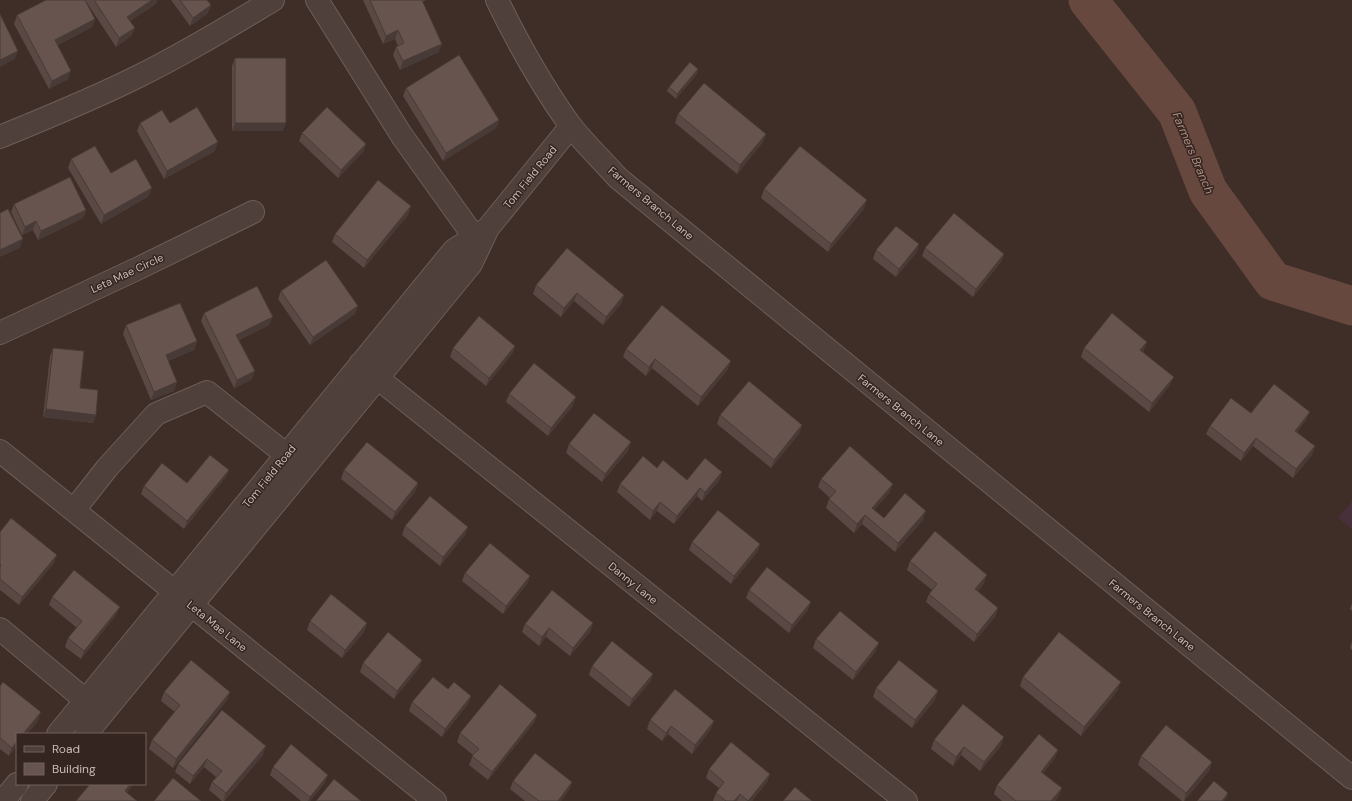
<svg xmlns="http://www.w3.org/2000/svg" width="1352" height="801" font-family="'DM Sans',sans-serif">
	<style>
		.green { fill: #48303a }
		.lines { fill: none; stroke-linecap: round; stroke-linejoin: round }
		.river { stroke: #66483f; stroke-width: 39 }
		.minor-casing { stroke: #6c5e59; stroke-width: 24 }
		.minor { stroke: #4f403b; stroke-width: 22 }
		.wall { fill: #594843 }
		.shaded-wall { fill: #483b37 }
		.building { fill: #67544e; stroke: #483b37 }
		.labels { text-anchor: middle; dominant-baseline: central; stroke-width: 3; stroke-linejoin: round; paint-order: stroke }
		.street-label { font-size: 11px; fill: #c9bcb8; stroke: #342520 }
		.water-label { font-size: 12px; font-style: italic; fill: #af8c82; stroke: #342520 }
	</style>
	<rect width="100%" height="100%" fill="#3f2d27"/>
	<path class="green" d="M1352,501V529L1338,518Z"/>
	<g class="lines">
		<path class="river" d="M1088,0L1177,112L1208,191L1273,281L1352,306"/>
		<g class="minor-casing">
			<path id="minor" d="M317,0L402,136L480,245
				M497,0C518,43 542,86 570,125C584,143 602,160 618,178L1352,778
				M0,137C46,118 93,99 137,77C184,54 228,27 273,0
				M0,333L139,268L253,212
				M360,364L906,801
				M0,451L435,801
				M74,510L107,468L156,414L207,392L298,464
				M0,629L96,709
				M58,734L454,250L487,229
				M86,734L471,264L488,228L571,126
				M3,801L17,784
				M32,801L46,784"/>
		</g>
		<use href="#minor" class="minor"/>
	</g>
	<path class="wall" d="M85,0H157L156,4L130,21L135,28L131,36L116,47Z
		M171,0H207L211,5L207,14L190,26Z
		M363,0H426L422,2L439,52L400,70L393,55L396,47L398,46L395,39L383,44Z
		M17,15L95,19L92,27L58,45L68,79L49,89L14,24Z
		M235,58L283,131H232V66Z
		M698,69L697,74L676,99L667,91L669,87Z
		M406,88L499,120L496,128L443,161L403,96Z
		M678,114L766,134L763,142L737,174L675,123Z
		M140,123L215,151L164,179L137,131Z
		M302,133L366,144L363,152L338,178L299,141Z
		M71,159L111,173L149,196L101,224L68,168Z
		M764,189L864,209L828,252L761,198Z
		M14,204L86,210L83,218L38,240L33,230L22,235L11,212Z
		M411,206L408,215L364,268L332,242L335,234Z
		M919,244L916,253L896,277L873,259L876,250Z
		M925,248L1004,254L1001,262L973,297L922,256Z
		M536,285L624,295L621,304L603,325L574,301L561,317L533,294Z
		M281,291L355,314L310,345L278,299Z
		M204,313L269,325L239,340L255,371L251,380L234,388L201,321Z
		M126,325L197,341L194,350L168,361L174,391L151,400L123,334Z
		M515,346L512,354L486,386L450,357L453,348Z
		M53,348L80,388L96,415L93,423L43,417L50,356Z
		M1084,348L1144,350L1143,352L1170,385L1149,412L1081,357Z
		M626,349L728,369L698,406L652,368L646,376L623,357Z
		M509,394L573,406L548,436L506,402Z
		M1251,413L1306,420L1297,432L1315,446L1312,455L1293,478L1253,446L1241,461L1206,434L1210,426Z
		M720,415L802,425L799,434L771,468L717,424Z
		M569,444L628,451L602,482L566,453Z
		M657,468L687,480L722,472L719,481L702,501L697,496L674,524L657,511L650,520L617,492L620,484Z
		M229,470L225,478L184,529L141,494L144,486L187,483Z
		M344,470L418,483L415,492L392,520L341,479Z
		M821,479L890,492L874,510L884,518L923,520L895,552L862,524L854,533L826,508L829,499L830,498L818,487Z
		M405,526L468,527L465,535L440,566L402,535Z
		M0,532L54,563L19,605L0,590Z
		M692,542L760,544L757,552L731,584L689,550Z
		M910,561L984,583L978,591L998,608L995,617L974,642L926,602L929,594L932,590L907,570Z
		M465,573L530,576L527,584L503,614L462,581Z
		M749,590L808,610L789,633L746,598Z
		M52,597L116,615L81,659L65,647L68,638L77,628L49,605Z
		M1352,603V611L1350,609Z
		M310,621L367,623L364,632L342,658L307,630Z
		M593,623L590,632L570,656L546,637L539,646L522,632L525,624Z
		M816,639L876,651L853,680L813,648Z
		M1352,641V650L1350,648Z
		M422,660L419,668L394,699L360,672L363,663Z
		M592,666L653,674L650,682L629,707L589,675Z
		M1023,677L1118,690L1081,736L1020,686Z
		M0,686L38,721L27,734H17L9,756L0,749Z
		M876,688L935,700L912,728L873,697Z
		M448,689L471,696L468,704L442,737L409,711L412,702Z
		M164,692H230L227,700L173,768L149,749L152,740L175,712L161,701Z
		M222,710L263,755L224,801H222L209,790L212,782L216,777L204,767L190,784L175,772L178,764Z
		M537,715L534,723L488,780L469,765L473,755L457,742L460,733Z
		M650,720L714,721L711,729L692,754L668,734L662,741L647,729Z
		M934,740L1001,746L980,771L961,755L953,766L931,749Z
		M1058,750L1055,758L1043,773L1062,788L1058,797L1055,801H1002L994,794L997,785Z
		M1141,756L1212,762L1209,771L1184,801H1182L1138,765Z
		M273,767L325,783L310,801H301L270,775Z
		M709,769L770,774L767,782L752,801H713L716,793L719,788L706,778Z
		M513,781L572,782L569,790L561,801H525L510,789Z"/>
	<path class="shaded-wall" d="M152,0H157L156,4L124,25L127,17Z
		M211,5L207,14L190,26L193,18Z
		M95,19L92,27L52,48L55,40Z
		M135,28L131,36L116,47L119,38Z
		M398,30L395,39L383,44L386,36Z
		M442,44L439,52L400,70L403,61Z
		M18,51L15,59L0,67V60Z
		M698,69L697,74L676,99L677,94Z
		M71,71L68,79L49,89L52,81Z
		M499,120L496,128L443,161L446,153Z
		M235,123H286L283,131H232Z
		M766,134L763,142L737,174L740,165Z
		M218,142L215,151L164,179L167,171Z
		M366,144L363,152L338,178L341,170Z
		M152,188L149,196L101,224L104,215Z
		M867,200L864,209L828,252L831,244Z
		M411,206L408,215L364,268L367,260Z
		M86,210L83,218L38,240L41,231Z
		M36,221L33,230L22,235L25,227Z
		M23,239L20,248L0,257V250Z
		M919,244L916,253L896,277L899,269Z
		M1004,254L1001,262L973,297L976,289Z
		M577,293L574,301L561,317L564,308Z
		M624,295L621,304L603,325L606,317Z
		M358,306L355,314L310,345L313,337Z
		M273,317L269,325L233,343L236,335Z
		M197,341L194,350L162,363L166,355Z
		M1147,342L1144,350L1137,358L1140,350Z
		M515,346L512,354L486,386L489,378Z
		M655,359L652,368L646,376L649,367Z
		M731,361L728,369L698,406L701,397Z
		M255,371L251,380L234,388L237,380Z
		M1174,377L1170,385L1149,412L1152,403Z
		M177,382L174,391L151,400L154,392Z
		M576,397L573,406L548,436L551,428Z
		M46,409L96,415L93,423L43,417Z
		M1310,412L1306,420L1292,439L1295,431Z
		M802,425L799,434L771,468L774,460Z
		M1256,438L1253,446L1241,461L1244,453Z
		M631,442L628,451L602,482L605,474Z
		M1315,446L1312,455L1293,478L1296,469Z
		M229,470L225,478L184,529L187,521Z
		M722,472L719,481L702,501L705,492Z
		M418,483L415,492L392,520L395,512Z
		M893,484L890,492L869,516L872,508Z
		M700,488L697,496L674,524L677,516Z
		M660,502L657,511L650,520L653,511Z
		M926,511L923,520L895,552L898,543Z
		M865,515L862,524L854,533L857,524Z
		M468,527L465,535L440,566L443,557Z
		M760,544L757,552L731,584L734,576Z
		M57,555L54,563L19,605L22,597Z
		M987,575L984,583L972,598L975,589Z
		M530,576L527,584L503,614L506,606Z
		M811,602L808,610L789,633L792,625Z
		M120,607L116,615L81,659L84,651Z
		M998,608L995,617L974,642L977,634Z
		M367,623L364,632L342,658L345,650Z
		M593,623L590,632L570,656L573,648Z
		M549,628L546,637L539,646L542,637Z
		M879,643L876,651L853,680L856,672Z
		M422,660L419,668L394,699L397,691Z
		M653,674L650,682L629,707L632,699Z
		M1121,682L1118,690L1081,736L1084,727Z
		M938,691L935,700L912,728L915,720Z
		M230,692L227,700L173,768L176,759Z
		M471,696L468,704L442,737L445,729Z
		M41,712L38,721L27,734H23Z
		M537,715L534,723L488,780L492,772Z
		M714,721L711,729L692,754L695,745Z
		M671,726L668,734L662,741L666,733Z
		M1004,737L1001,746L980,771L984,762Z
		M17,741V746L9,756L12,748Z
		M266,746L263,755L223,801L226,793Z
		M964,747L961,755L953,766L956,757Z
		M1058,750L1055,758L1038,780L1041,772Z
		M207,759L204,767L190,784L193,776Z
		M1212,762L1209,771L1184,801L1186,793Z
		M770,774L767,782L752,801H748Z
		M328,775L325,783L310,801H308L310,797Z
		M572,782L569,790L561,801H558Z
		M130,784H134L122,799L125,791Z
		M1062,788L1058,797L1055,801H1051Z
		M1228,793L1227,797L1224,801H1222Z
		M740,794L737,801H734Z"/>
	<path class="building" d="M46,0H85L95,19L55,40L71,71L52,81L17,15Z
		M94,0H152L127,17L135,28L119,38Z
		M180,0H207L211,5L193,18Z
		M370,0H422L442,44L403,61L396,47L404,43L398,30L386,36Z
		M0,14L18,51L0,60Z
		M459,55L499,120L446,153L406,88Z
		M235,58H286V123H235Z
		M690,62L698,69L677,94L669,87Z
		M704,83L766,134L740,165L678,114Z
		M197,107L218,142L167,171L140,123L162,110L170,123Z
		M327,107L366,144L341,170L302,133Z
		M95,146L111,173L136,159L152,188L104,215L71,159Z
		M800,146L867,200L831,244L764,189Z
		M70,177L86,210L41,231L36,221L25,227L14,204Z
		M378,180L411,206L367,260L335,234Z
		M8,209L23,239L0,250V213Z
		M954,213L1004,254L976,289L925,248Z
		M896,226L919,244L899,269L876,250Z
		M567,248L624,295L606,317L577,293L564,308L536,285Z
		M326,260L358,306L313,337L281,291Z
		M257,286L273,317L236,335L255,371L237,380L204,313Z
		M180,303L197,341L166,355L177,382L154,392L126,325Z
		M662,305L731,361L701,397L655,359L649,367L626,349Z
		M1112,313L1147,342L1140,350L1174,377L1152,403L1084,348Z
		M479,316L515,346L489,378L453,348Z
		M53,348L84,351L80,388L98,390L96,415L46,409Z
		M534,363L576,397L551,428L509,394Z
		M749,381L802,425L774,460L720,415Z
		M1274,384L1310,412L1295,431L1315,446L1296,469L1256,438L1244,453L1210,426L1231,398L1251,413Z
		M594,413L631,442L605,474L569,444Z
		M367,442L418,483L395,512L344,470Z
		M850,446L893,484L872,508L884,518L905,493L926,511L898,543L865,515L857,524L829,499L836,491L821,479Z
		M210,455L229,470L187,521L144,486L162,463L187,483Z
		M643,456L657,468L663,460L687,480L705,458L722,472L705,492L700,488L677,516L660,502L653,511L620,484Z
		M430,496L468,527L443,557L405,526Z
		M718,510L760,544L734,576L692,542Z
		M11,518L57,555L22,597L0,579V567L1,565L0,564V532Z
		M935,531L987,575L975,589L998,608L977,634L929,594L937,584L910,561Z
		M490,543L530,576L506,606L465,573Z
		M767,567L811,602L792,625L749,590Z
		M74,570L120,607L84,651L68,638L82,621L52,597Z
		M552,590L593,623L573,648L549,628L542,637L525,624Z
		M331,594L367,623L345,650L310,621Z
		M840,611L879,643L856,672L816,639Z
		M388,632L422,660L397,691L363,663Z
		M1059,632L1121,682L1084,727L1023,677Z
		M612,641L653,674L632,699L592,666Z
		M191,660L230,692L176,759L152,740L180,705L164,692Z
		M899,660L938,691L915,720L876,688Z
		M433,677L448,689L454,682L471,696L445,729L412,702Z
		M3,682L41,712L23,734H17V741L12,748L0,738V686Z
		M500,684L537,715L492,772L472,756L479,749L460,733Z
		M675,689L714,721L695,745L671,726L666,733L650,720Z
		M963,704L1004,737L984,762L964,747L956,757L934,740Z
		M222,710L266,746L226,793L212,782L222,771L207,759L193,776L178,764Z
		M1166,725L1212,762L1186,793L1141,756Z
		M1039,734L1058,750L1041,772L1062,788L1051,801H1016L997,785Z
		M731,742L770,774L748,801L740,794L734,801H726L716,793L724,782L709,769Z
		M291,744L328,775L310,797L273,767Z
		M535,753L572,782L558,801H539L513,781Z
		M173,778L201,801H154Z
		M334,779L361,801H316Z
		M1214,781L1228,793L1222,801H1197Z
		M90,784H130L125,791L137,801H76Z
		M795,787L812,801H783Z"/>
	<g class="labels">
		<g class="street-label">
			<text transform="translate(530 177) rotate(-51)">Tom Field Road</text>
			<text transform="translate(651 203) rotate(40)">Farmers Branch Lane</text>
			<text transform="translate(127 273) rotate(-25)">Leta Mae Circle</text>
			<text transform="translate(901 410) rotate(39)">Farmers Branch Lane</text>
			<text transform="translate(269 476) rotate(-51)">Tom Field Road</text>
			<text transform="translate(633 583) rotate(39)">Danny Lane</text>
			<text transform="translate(1152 615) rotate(39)">Farmers Branch Lane</text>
			<text transform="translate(217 626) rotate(39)">Leta Mae Lane</text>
		</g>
		<g class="water-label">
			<text transform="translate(1193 153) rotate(67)">Farmers Branch</text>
		</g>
	</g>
	<rect x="16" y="733" width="130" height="52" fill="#342520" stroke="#70615d"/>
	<rect x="24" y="746" width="20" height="6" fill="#4f403b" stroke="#70615d"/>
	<text x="52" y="753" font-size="12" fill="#c9bcb8">Road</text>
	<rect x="24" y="763" width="20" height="12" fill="#67544e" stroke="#70615d"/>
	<text x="52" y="773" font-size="12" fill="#c9bcb8">Building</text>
</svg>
